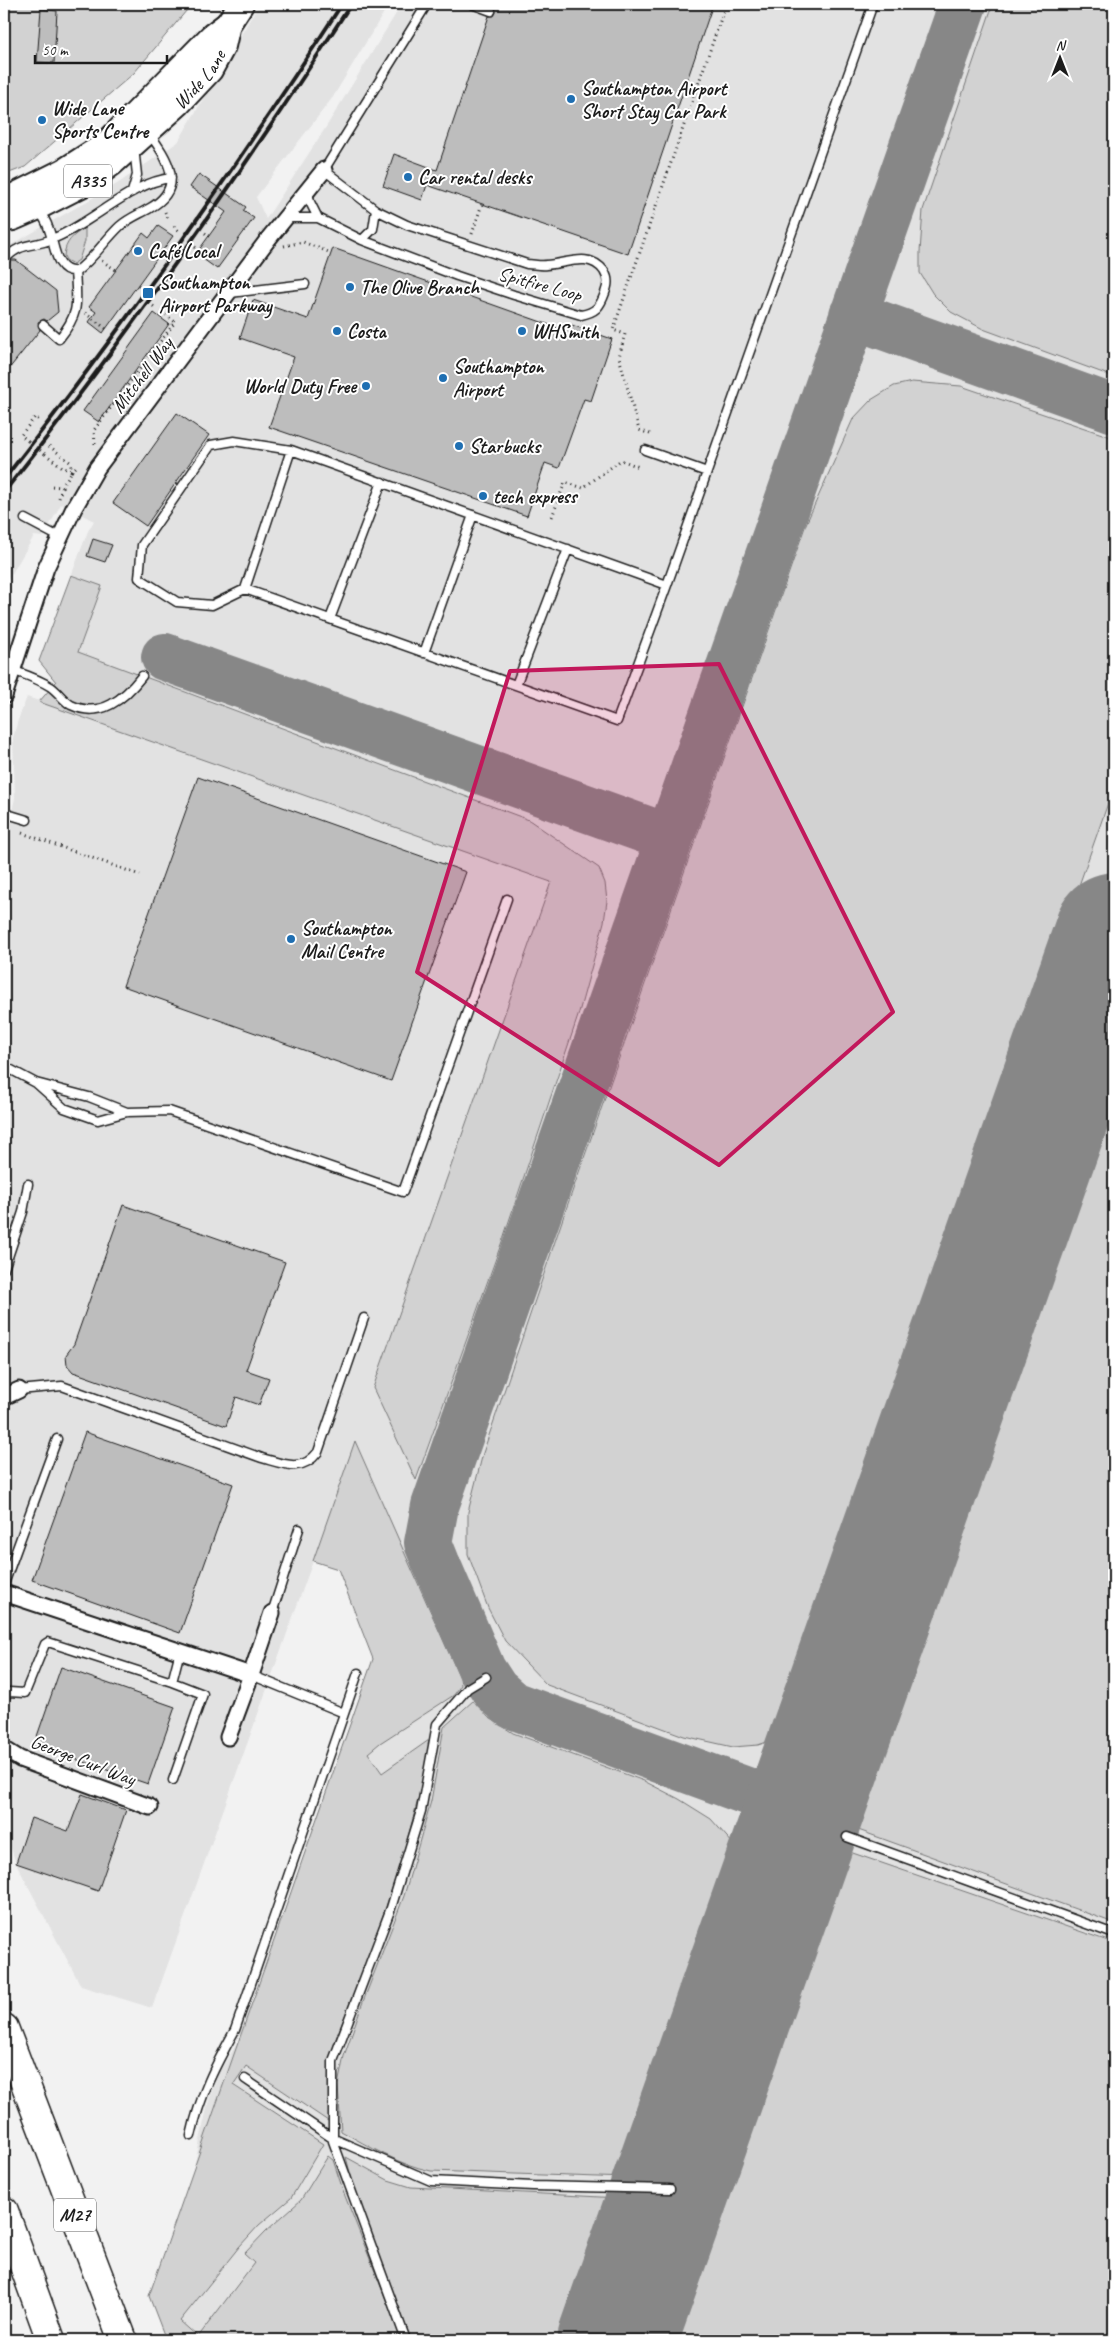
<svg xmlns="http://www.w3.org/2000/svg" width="1118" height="2344" font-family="Caveat,sans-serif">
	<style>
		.built { fill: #e2e2e2 }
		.green { fill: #d2d2d2; stroke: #777 }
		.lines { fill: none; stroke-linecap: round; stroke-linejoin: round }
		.taxiway { stroke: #878787; stroke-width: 48 }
		.runway { stroke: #878787; stroke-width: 119 }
		.building { fill: #bdbdbd; stroke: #1c1c1c }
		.lane-casing { stroke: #1c1c1c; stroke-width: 11 }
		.street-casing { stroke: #1c1c1c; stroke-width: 19 }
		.primary-casing { stroke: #1c1c1c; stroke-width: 28 }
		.highway-casing { stroke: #1c1c1c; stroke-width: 31 }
		.path { stroke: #1c1c1c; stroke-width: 3; stroke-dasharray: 1 4; stroke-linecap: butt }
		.lane { stroke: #fff; stroke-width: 8 }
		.street { stroke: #fff; stroke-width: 15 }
		.primary { stroke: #fff; stroke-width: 24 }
		.highway { stroke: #fff; stroke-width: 28 }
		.rail { stroke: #1c1c1c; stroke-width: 4 }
		.path-bridge { stroke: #1c1c1c; stroke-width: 3; stroke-dasharray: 1 4; stroke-linecap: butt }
		.marked { fill: #c2185b; fill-opacity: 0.2; stroke: #c2185b; stroke-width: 4; stroke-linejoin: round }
		.poi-dot { fill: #1f6fb2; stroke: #fff; stroke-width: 2 }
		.labels { text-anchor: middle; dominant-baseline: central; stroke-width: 4; stroke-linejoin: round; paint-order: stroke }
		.shield { fill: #fff; stroke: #606060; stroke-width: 1 }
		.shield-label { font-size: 19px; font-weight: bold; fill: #1c1c1c }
		.street-label { font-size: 20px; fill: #1c1c1c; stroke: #fff }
		.poi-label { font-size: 20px; font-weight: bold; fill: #1c1c1c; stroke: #fff; text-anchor: start }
	</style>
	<rect width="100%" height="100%" fill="#f2f2f2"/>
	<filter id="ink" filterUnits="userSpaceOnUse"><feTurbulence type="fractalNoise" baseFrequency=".02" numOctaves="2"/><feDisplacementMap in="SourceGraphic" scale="10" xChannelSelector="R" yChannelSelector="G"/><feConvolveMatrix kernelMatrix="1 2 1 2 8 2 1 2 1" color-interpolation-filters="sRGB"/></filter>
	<g filter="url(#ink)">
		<path class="built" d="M259,4H389L333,97L256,197L266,219L326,127L402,4H1114V2340H166L193,2172L209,2099L218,2074L239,2040L373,1659L338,1569L313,1561L152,2008L81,1986L16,1863L4,1829V848L15,798L13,738L18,720L27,697L39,701L56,682L39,661L88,531L94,521L61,504L43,537L34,536L4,587V249L117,184L178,142Z"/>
		<path class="green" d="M4,4H192L134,73L25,167L4,175Z
			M993,4H1114V377L983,329L951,312L933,294L920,273V252L923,210Z
			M85,228V241L79,260L73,264L66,260L64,256C65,242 73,235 85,228Z
			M912,382L961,386L1114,438V786L779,1738L758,1745L733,1747L684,1736L547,1685L505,1641L488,1608L468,1554V1512L483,1453L564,1215L806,524L853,419L871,400L894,386Z
			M71,575L102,586L78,652L529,820L599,868L605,883L607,901L604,922L578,1016L504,1236L416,1480L373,1388L551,882L39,702L56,682L39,661Z
			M1114,1076V1923L850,1827Z
			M355,1441L460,1678L461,1685L454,1695L380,1743L368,1753L382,1773L429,1740C431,1760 422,1783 417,1803C397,1885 366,1963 335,2041C328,2069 330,2095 331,2123L246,2066L233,2085L323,2144L291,2198L259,2225L239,2247L180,2321L198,2337L254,2263L244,2254L266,2231L301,2200L328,2156L333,2160L345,2196L402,2340H166L149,2296L373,1659L338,1569L313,1561Z
			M474,1700L488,1717L513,1733L644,1781L679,1799L711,1819L742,1854L626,2178L431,2171C398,2164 370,2147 341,2131L338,2085L344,2056L361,2007L404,1896L431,1801L444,1727Z
			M844,1850L1114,1943V2340H668L751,2118Z
			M346,2157L388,2180L411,2187L619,2198L568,2340H411L353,2184Z"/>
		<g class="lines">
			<path class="taxiway" d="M853,315L1114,409
				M165,657L669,838
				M804,1812L512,1705L495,1690L482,1670L436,1563L428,1543L435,1506L963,4"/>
			<path class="runway" d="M617,2340L1114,932"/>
		</g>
		<path class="building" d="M493,4H713L628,254L427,185L422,200L383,186L394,154L437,170L489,16H494L496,12Z
			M41,9L57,11L54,63L37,62Z
			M199,174L246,207L243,211L254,218L217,269L196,254L226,212L190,187Z
			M158,226L173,236L103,333L89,322L96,312L89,307L143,233L149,238Z
			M333,248L564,330L566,323L612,339L591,401L584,399L559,468L545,463L527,516L269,427L294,357L240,338L253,300L308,319Z
			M12,260H16L56,291L58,312L47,321L44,319L38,322L40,330L4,375V265Z
			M154,313L169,324L99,422L83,411Z
			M177,413L209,435L146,526L113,503Z
			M93,539L112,545L105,562L87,556Z
			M198,777L466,872L391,1081L123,986Z
			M123,1205L285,1262L246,1370L269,1378L259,1405L236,1397L226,1426L79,1374L73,1372L67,1365L66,1355L74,1344Z
			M85,1432L233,1484L180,1633L32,1580Z
			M61,1667L175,1707L148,1784L34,1745Z
			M82,1794L126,1810L98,1891L16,1863L31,1818L68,1831Z"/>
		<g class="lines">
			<g class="lane-casing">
				<path id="lane" d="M472,4L491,11
					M132,192L137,175L134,147
					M308,192L310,202L318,218
					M38,210C42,215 46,220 48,227C55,242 54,274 77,271C94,258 105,240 120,226C129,218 140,214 150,208C187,187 167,158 149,133
					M287,218H318L362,240L457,276L514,295L581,315C596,312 600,307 605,293C608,285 609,279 604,271C589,251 567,264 546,265C540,266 533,264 527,264L407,225L376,210L324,170L427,4
					M362,240L373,229L376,210
					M4,260C22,241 31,248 52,239C90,225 131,182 171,178
					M230,293L305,284
					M43,325L59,339C80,313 77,304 75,271
					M291,450L234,441L211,445L142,545L139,578L177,602L212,605L245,589L617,721L667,585L873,4
					M645,450L707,472
					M25,519L59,537
					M245,589L291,450L667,585
					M330,619L382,482
					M424,653L473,515
					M12,670C26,675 39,679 51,687C58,692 64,701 71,705C101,719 124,699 142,676
					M516,685L568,549
					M4,813L27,820
					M4,1066L36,1083L89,1097L127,1112
					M36,1083L64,1108L98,1120L127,1112L169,1111L403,1192L507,899
					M4,1269L23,1212L28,1184
					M19,1390L62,1386L262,1458C284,1464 302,1473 318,1452L364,1318
					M4,1584L57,1439
					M272,1613L299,1529
					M251,1675L344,1713
					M172,1682L180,1651
					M4,1697L9,1692L25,1693L45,1644L48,1642L172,1682L203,1694L173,1780
					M847,1837L1114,1934
					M245,2079L332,2138L431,2181L533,2186L670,2189
					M191,2136C200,2095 215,2066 235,2030L358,1673
					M406,2340L333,2141V2061L391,1908L421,1811L437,1724L468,1688L486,1677"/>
			</g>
			<g class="street-casing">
				<path id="street" d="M4,696L46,568L74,508L97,468L269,238L324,170
					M4,1397L19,1390
					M4,1593L251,1675L272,1613
					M228,1737L251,1675
					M4,1749L20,1759L150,1807"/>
			</g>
			<g class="primary-casing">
				<g id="primary">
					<path d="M4,201L64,171L106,144L212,36L228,24"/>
					<path id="s1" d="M4,219L13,218L36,208L85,183L111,164L179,103L210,70L223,46L228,24L241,4"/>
				</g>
			</g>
			<g class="highway-casing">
				<path id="highway" d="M4,2028L123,2340
					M4,2211L51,2340"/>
			</g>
			<path class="path" d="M165,212L169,221
				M174,226L179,231
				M205,233L209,236
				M472,234L482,204
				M284,246L303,242L331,253
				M195,247L199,250
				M102,261L116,270
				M138,285L140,286
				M153,306L157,309
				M85,313L108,330
				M650,434L639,430L619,357L625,334L613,330L726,4
				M28,441L21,435L35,417L39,420
				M95,444L94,430L175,322L166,315
				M49,446L70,462L72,471L78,465
				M45,454L64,468L72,471L62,487L51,486
				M59,498L62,487
				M552,517L565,482L583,488L621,460L639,467
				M22,833L140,875"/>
			<use href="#lane" class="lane"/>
			<use href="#street" class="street"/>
			<use href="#primary" class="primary"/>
			<use href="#highway" class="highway"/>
			<path class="rail" d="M4,479C125,326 236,167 342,4
				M4,492C128,336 243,171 351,4"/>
			<path class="path-bridge" d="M28,441L45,454"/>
		</g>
	</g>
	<path class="marked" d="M719,664L893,1012L719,1165L417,972L510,671Z"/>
	<g class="poi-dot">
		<circle cx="571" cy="99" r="5"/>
		<circle cx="42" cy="120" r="5"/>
		<circle cx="408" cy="177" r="5"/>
		<circle cx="138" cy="251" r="5"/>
		<circle cx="350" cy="287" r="5"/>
		<rect x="142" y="287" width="12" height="12" rx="2.5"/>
		<circle cx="337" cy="331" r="5"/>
		<circle cx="522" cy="331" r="5"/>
		<circle cx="443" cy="378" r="5"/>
		<circle cx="366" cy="386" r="5"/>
		<circle cx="459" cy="446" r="5"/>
		<circle cx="483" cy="496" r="5"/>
		<circle cx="291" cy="939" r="5"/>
	</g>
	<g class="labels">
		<g class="shield">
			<rect x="64" y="164.5" width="48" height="33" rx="4"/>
			<rect x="54" y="2198.5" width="42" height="33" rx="4"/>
		</g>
		<g class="shield-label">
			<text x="88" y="181">A335</text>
			<text x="75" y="2215">M27</text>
		</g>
		<g class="street-label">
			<text stroke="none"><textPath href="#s1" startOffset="244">Wide Lane</textPath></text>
			<text transform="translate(540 284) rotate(15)">Spitfire Loop</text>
			<text transform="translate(142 375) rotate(-53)">Mitchell Way</text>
			<text transform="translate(83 1760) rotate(21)">George Curl Way</text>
		</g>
		<g class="poi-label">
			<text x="581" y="88">Southampton Airport<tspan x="581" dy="23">Short Stay Car Park</tspan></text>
			<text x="52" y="108">Wide Lane<tspan x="52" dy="23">Sports Centre</tspan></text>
			<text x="418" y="177">Car rental desks</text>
			<text x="148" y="251">Café Local</text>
			<text x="159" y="282">Southampton<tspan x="159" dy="23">Airport Parkway</tspan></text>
			<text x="360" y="287">The Olive Branch</text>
			<text x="347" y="331">Costa</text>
			<text x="532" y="331">WHSmith</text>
			<text x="453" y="366">Southampton<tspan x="453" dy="23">Airport</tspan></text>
			<text x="356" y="386" text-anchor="end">World Duty Free</text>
			<text x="469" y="446">Starbucks</text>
			<text x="493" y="496">tech express</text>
			<text x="301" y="928">Southampton<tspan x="301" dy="23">Mail Centre</tspan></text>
		</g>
	</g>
	<rect width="1118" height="2344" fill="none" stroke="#fff" stroke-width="20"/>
	<rect x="10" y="10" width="1098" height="2324" fill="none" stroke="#1c1c1c" stroke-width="2" filter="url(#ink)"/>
	<g transform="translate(1060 58)" stroke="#ffffff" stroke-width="4" paint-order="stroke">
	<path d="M0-4L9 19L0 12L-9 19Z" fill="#1c1c1c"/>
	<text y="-8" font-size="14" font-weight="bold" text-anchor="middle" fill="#1c1c1c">N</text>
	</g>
	<path d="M35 55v8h132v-8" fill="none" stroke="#1c1c1c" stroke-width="2.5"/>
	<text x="42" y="55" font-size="15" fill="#1c1c1c" stroke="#ffffff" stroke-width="4" paint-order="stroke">50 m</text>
</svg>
